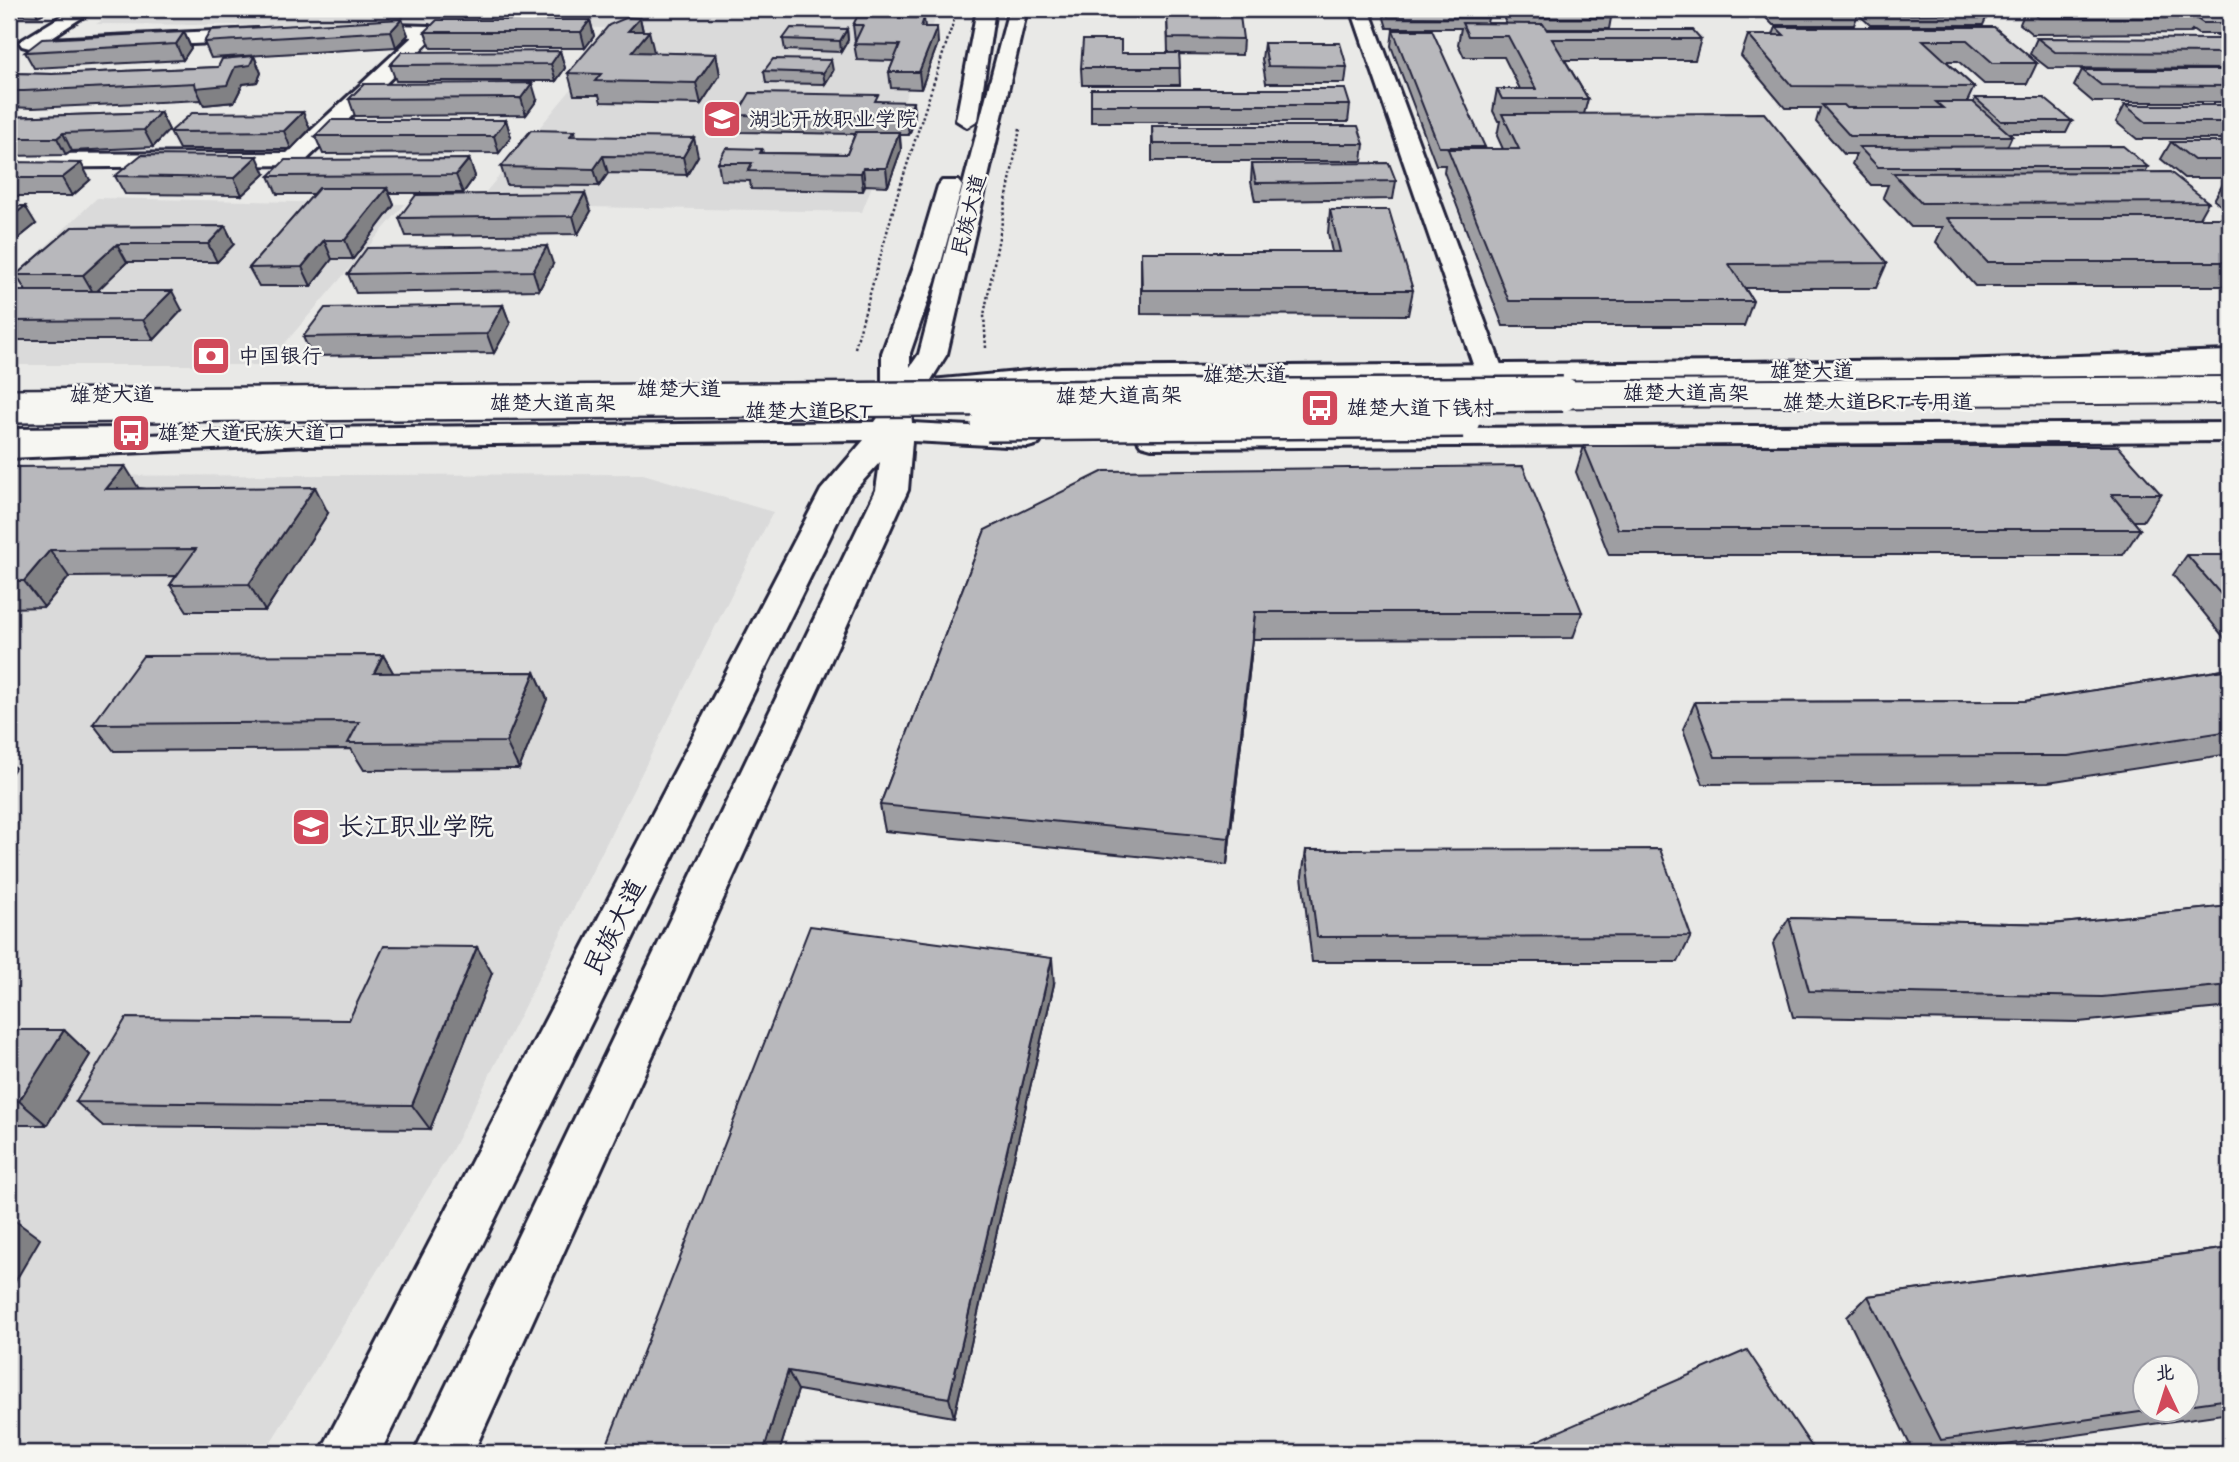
<svg xmlns="http://www.w3.org/2000/svg" width="2239" height="1462" font-family="'Architects Daughter','LXGW WenKai TC',sans-serif">
	<style>
		.built { fill: #dadada }
		.lines { fill: none; stroke-linecap: round; stroke-linejoin: round }
		.minor-casing { stroke: #22223b; stroke-width: 6 }
		.major-casing { stroke: #22223b; stroke-width: 6 }
		.highway-casing { stroke: #22223b; stroke-width: 6 }
		.path { stroke: #22223b; stroke-width: 2.5; stroke-dasharray: 2.5 2.5; stroke-linecap: butt }
		.minor { fill: #f6f6f2; fill-rule: evenodd }
		.major { fill: #f6f6f2; fill-rule: evenodd }
		.highway { fill: #f6f6f2; fill-rule: evenodd }
		.highway-bridge-far1-casing { stroke: #22223b; stroke-width: 30; stroke-linecap: butt }
		.highway-bridge-casing { stroke: #22223b; stroke-width: 38; stroke-linecap: butt }
		.highway-bridge-far1 { stroke: #f6f6f2; stroke-width: 26 }
		.highway-bridge { stroke: #f6f6f2; stroke-width: 33 }
		.wall { fill: #9e9ea2; stroke: #22223b; stroke-width: 2; fill-rule: evenodd }
		.shaded-wall { fill: #818184; stroke: #22223b; stroke-width: 2 }
		.building { fill: #b8b8bc; stroke: #22223b; stroke-width: 2 }
		.labels { text-anchor: middle; dominant-baseline: central; stroke-width: 5; stroke-linejoin: round; paint-order: stroke }
		.far-poi-label { font-size: 21px; fill: #22223b; stroke: #f6f6f2; text-anchor: start }
		.far-street-label { font-size: 21px; fill: #22223b; stroke: #f6f6f2 }
		.poi-label { font-size: 26px; fill: #22223b; stroke: #f6f6f2; text-anchor: start }
		.street-label { font-size: 26px; fill: #22223b; stroke: #f6f6f2 }
	</style>
	<rect width="100%" height="100%" fill="#e9e9e7"/>
	<filter id="ink" filterUnits="userSpaceOnUse"><feTurbulence type="fractalNoise" baseFrequency=".0143" numOctaves="2"/><feDisplacementMap in="SourceGraphic" scale="14" xChannelSelector="R" yChannelSelector="G"/><feConvolveMatrix kernelMatrix="1 2 1 2 8 2 1 2 1" color-interpolation-filters="sRGB"/></filter>
	<g filter="url(#ink)">
		<path class="built" d="M122,9H939L862,212L475,205L622,28L96,24Z
			M97,198L405,204L266,365H9V281Z
			M643,474L773,512L452,1150L264,1453H9V476Z"/>
		<g class="lines">
			<g class="minor-casing">
				<path id="minor" d="M73,9H95L49,39L257,29L267,35L257,41L41,51L22,46L19,42Z
					M1351,9H1369L1504,373L1500,379L1490,382L1480,379L1476,373Z
					M2184,9H2205L2230,25V39L2223,37Z
					M356,24L429,26L439,32L301,165L9,168V154L287,153L412,37L349,34L346,30Z"/>
			</g>
			<g class="major-casing">
				<path id="major" d="M977,9H995L978,120L967,127L956,120Z
					M1009,9H1027L947,354L931,380L1060,368L1955,360L2059,368L2230,367V385L2059,386L1955,378L1060,386L941,395L931,392L927,387L911,412L912,423L1028,429L1039,432L1043,438L1039,444L1028,447L912,441L908,490L473,1453H414L876,490L880,462L851,494L380,1453H320L821,490L864,440L305,446L294,443L290,437L294,431L305,428L875,422L882,412V353L915,263L938,186L942,181H958L962,186L941,263L910,353V367L919,354Z
					M2230,423V441L1152,448L1141,445L1137,439L1141,433L1152,430Z
					M126,428L137,431L141,437L137,443L9,447V429Z"/>
			</g>
			<g class="highway-casing">
				<path id="highway" d="M2230,351V369L1955,378L1945,375L1941,369L1945,363L1955,360Z
					M341,428L352,431L356,437L352,443L9,458V440Z"/>
			</g>
			<path class="path" d="M855,348L897,196L954,20
				M986,348L984,315L1020,129"/>
			<use href="#minor" class="minor"/>
			<use href="#major" class="major"/>
			<use href="#highway" class="highway"/>
			<g class="highway-bridge-far1-casing">
				<path id="highway-bridge-far1" d="M1338,396L2230,390"/>
			</g>
			<g class="highway-bridge-casing">
				<path id="highway-bridge" d="M9,406L1563,394
					M987,424L1463,420"/>
			</g>
			<use href="#highway-bridge-far1" class="highway-bridge-far1"/>
			<use href="#highway-bridge" class="highway-bridge"/>
		</g>
		<path class="wall" d="M9,9H52L38,16L9,15Z
			M1385,9L1488,18L1487,23H1506L1504,19L1506,9L1611,18L1609,29H1546L1547,30L1701,39L1695,60H1565L1588,99L1584,114L1887,263L1876,288H1745L1753,301L1744,326H1503L1444,172L1445,165H1436L1391,46L1393,30L1485,147V149H1503L1497,136L1500,121H1498L1493,111L1497,89H1520L1504,57H1464L1458,44L1461,28H1387L1384,18Z
			M1765,9H1852L1858,14L1854,25H1773L1763,15Z
			M1860,9H1981L1988,14L1983,25H1870L1858,14Z
			M1997,9H2209L2230,22V25L2226,34H2198L2192,30L2190,33L2032,34L2020,24L2024,14H2005Z
			M1167,15L1243,39L1242,55L1179,54L1180,85H1082L1081,68L1121,53H1168Z
			M640,18L643,31L653,53L716,54L720,75L701,104L601,102L599,95H574L568,73Z
			M924,18L925,27L938,43L921,89L891,88L889,72L894,61L857,60L854,44L856,41H855L853,25Z
			M402,19L408,35L396,47L211,58L204,42Z
			M590,20L594,36L585,48H431L425,32Z
			M1776,27H1994L2037,63L2027,84H1984L1958,61H1946L1974,87L1967,102H1974L1975,98L2072,121L2066,133H2007L2012,136L2007,147L2148,167L2145,172L2208,202L2199,218H2230V286H1975L1936,242L1943,227H1911L1883,197L1888,185H1871L1852,164L1856,154H1844L1816,122L1820,108H1785L1741,56L1748,35H1773Z
			M847,29L848,40L841,52L785,50L783,39Z
			M184,32L191,48L183,60L34,68L25,52Z
			M2037,38L2230,45V69L2048,68L2030,54Z
			M1264,43L1347,67L1345,83H1266L1262,59Z
			M560,51L565,68L556,81H396L390,65Z
			M254,56L261,73L257,82L243,84L234,102L204,105L201,100L33,108L9,107V73L52,74L218,67Z
			M2082,70H2230V102H2093L2074,86Z
			M764,71H833L825,84L766,83Z
			M364,84L537,100L526,115L355,116L349,99Z
			M1091,89L1350,105L1348,122H1091Z
			M879,101L915,119L909,135H900L901,150L888,186L865,185L863,191L751,189L750,181L721,180L718,163L762,149L763,153L847,154L855,134L740,132L737,115Z
			M2125,105H2230V139H2137L2116,122Z
			M160,112L169,130L153,147L72,151L66,155L9,156V117Z
			M506,120L511,137L499,153L323,154L315,136Z
			M1152,126L1364,144L1362,161H1152Z
			M310,129L291,149H179L170,132Z
			M575,131L576,136L698,156L687,175L608,173L599,186L507,185L501,167Z
			M2171,142H2230V178H2184L2161,159Z
			M469,159L475,176L463,193H389L394,205L353,259H332L311,286H259L249,268L314,194H277L269,176Z
			M9,162L90,180L72,196H9Z
			M1252,164L1396,181L1393,199L1255,201L1251,182Z
			M265,174L242,195L125,194L115,176Z
			M2224,182H2230V213L2214,200Z
			M9,206L36,224L15,241H9Z
			M1330,210L1413,290L1408,315L1141,314V252H1332L1328,233Z
			M591,211L578,234L406,236L399,218Z
			M225,226L234,244L217,262H127L97,291L182,310L154,340H9V291H26L16,275L72,227Z
			M553,264L539,290L356,293L348,274Z
			M503,305L510,324L494,353L312,356L303,337Z
			M1584,446L2161,494L2143,521H2133L2140,529L2123,555H1609L1576,472Z
			M9,467L139,488L328,513L265,611H187L170,585L176,576L69,577L44,607L9,608Z
			M985,530L1582,612L1573,638L1253,639L1227,865L885,831L880,805Z
			M2187,555H2230V645L2173,575Z
			M383,655L393,673L535,672L547,699L519,769L364,770L351,749L114,751L93,724Z
			M2230,669V754L2048,782L1703,784L1683,729L1695,702L2025,701Z
			M1306,850L1691,936L1678,962H1312L1302,876Z
			M2230,906V1007L2079,1022L1793,1017L1773,944L1789,918L2052,924Z
			M492,973L430,1129L103,1126L76,1102L349,1020Z
			M1054,984L954,1417L798,1390L779,1453H618L608,1442Z
			M9,1030H64L90,1055L47,1125H9Z
			M2230,1248V1413L1950,1453H1914L1847,1317L1868,1296ZM2187,1368V1410H2145Z"/>
		<path class="shaded-wall" d="M34,9H52L38,16Z
			M640,18L644,37L649,31L654,52L637,73L628,31Z
			M402,19L408,35L396,47L391,31Z
			M590,20L594,36L585,48L581,32Z
			M937,27L938,43L921,89L919,72Z
			M847,29L848,40L841,52L840,41Z
			M184,32L191,48L183,60L176,44Z
			M560,51L565,68L556,81L551,64Z
			M716,54L720,75L701,104L696,83Z
			M254,56L261,73L257,82L243,84L234,102L204,105L196,88Z
			M831,60L833,71L825,84L823,73Z
			M532,83L537,100L526,115L521,98Z
			M913,102L915,119L909,135L907,118Z
			M160,112L169,130L153,147L144,130Z
			M303,112L310,129L291,149L284,131Z
			M506,120L511,137L499,153L494,136Z
			M899,132L901,150L888,186L886,168Z
			M63,133L72,151L66,155L57,138Z
			M694,138L698,156L687,175L683,157Z
			M257,156L265,174L242,195L234,178Z
			M603,156L608,173L599,186L594,169Z
			M469,159L475,176L463,193L456,175Z
			M81,163L90,180L72,196L62,178Z
			M863,168L865,185L863,191L861,173Z
			M387,188L394,205L353,259L345,240Z
			M585,193L591,211L578,234L573,216Z
			M25,206L36,224L15,241L9,231V219Z
			M225,226L234,244L217,262L208,244Z
			M324,240L332,259L311,286L302,267Z
			M117,244L127,262L94,294L83,275Z
			M547,246L553,264L539,290L533,271Z
			M172,291L182,310L154,340L143,320Z
			M503,305L510,324L494,353L487,334Z
			M125,466L141,492L106,489Z
			M315,487L328,513L265,611L249,584Z
			M50,550L69,577L44,607L24,581Z
			M1255,612L1253,639L1227,865L1229,838Z
			M383,655L398,681L374,673Z
			M535,672L547,699L519,769L506,742Z
			M9,761L15,768L9,777Z
			M477,947L492,973L430,1129L412,1105Z
			M1052,958L1054,984L954,1417L949,1398Z
			M64,1030L90,1055L47,1125L19,1101Z
			M10,1217L40,1239L9,1292V1219Z
			M788,1371L798,1390L779,1453H763Z"/>
		<path class="building" d="M1385,9H1484L1488,18L1388,17Z
			M1506,9H1605L1611,18H1511Z
			M1770,9H1852L1858,14H1776Z
			M1867,9H1981L1988,14L1874,15Z
			M2027,9H2184L2198,18H2039Z
			M2184,9H2209L2230,23H2203L2197,19L2198,18Z
			M1167,15L1240,16L1243,39L1168,38Z
			M628,17L640,18L628,31H649L632,52L716,54L696,83L595,81L601,74L568,73L609,25Z
			M857,17L924,18L921,27H937L919,72H889L900,45L854,44L863,25H853Z
			M402,19L391,31L204,42L211,30Z
			M437,20H590L581,32H425Z
			M1462,23L1543,24L1547,30H1693L1701,39H1552L1588,99H1502L1497,89H1536L1508,36H1468Z
			M1776,27H1994L2037,63H1993L1967,40H1923L1974,87L1792,86L1748,35H1784Z
			M791,28L847,29L840,41L783,39Z
			M1393,30H1432L1485,147H1439Z
			M184,32L176,44L25,52L42,39Z
			M2037,38L2221,39L2230,45V53L2055,52Z
			M1083,40H1121V53H1179L1180,68H1081Z
			M1264,43H1340L1347,67L1268,66Z
			M560,51L551,64L390,65L402,52Z
			M254,56L250,65L235,67L227,85L196,88L195,83L24,91H9V73L52,74L218,67L222,59Z
			M773,59L831,60L823,73L764,71Z
			M2082,70H2230V86L2101,85Z
			M532,83L521,98L349,99L364,84Z
			M1091,89H1345L1350,105H1091Z
			M750,93L878,95L875,101L913,102L907,118L737,115Z
			M1975,98H2044L2072,121H2001Z
			M1936,102H1973L2012,136H1850L1822,105H1844L1847,108H1943Z
			M2125,105H2230V122H2146Z
			M160,112L144,130L63,133L57,138H9V117Z
			M303,112L284,131L170,132L192,113Z
			M1764,113L1887,263L1729,264L1753,301H1509L1448,149H1519L1502,114Z
			M331,120H506L494,136H315Z
			M1152,126H1358L1364,144H1153Z
			M531,130L575,131L570,136L694,138L683,157L603,156L594,169L501,167Z
			M856,132H899L886,168H863L861,173L748,171L752,163H718L726,148L762,149L760,153L847,154Z
			M2171,142H2230V160H2194Z
			M2123,146L2148,167H1878L1859,147Z
			M141,155L257,156L234,178L115,176Z
			M469,159L456,175L269,176L285,160Z
			M9,162L81,163L62,178H9Z
			M1389,163L1396,181L1256,183L1252,164Z
			M2170,172L2208,202L1921,203L1893,173Z
			M319,188H387L345,240H324L302,267L249,268Z
			M585,193L573,216L399,218L416,195Z
			M9,206H25L9,219Z
			M1330,210H1389L1413,290H1142L1141,252H1340Z
			M1947,218H2230V262H1987Z
			M225,226L208,244H117L83,275H16L72,227Z
			M547,246L533,271L348,274L367,248Z
			M9,291H172L143,320L9,321Z
			M503,305L487,334L303,337L325,308Z
			M1584,446H2118L2161,494H2111L2140,529H1618Z
			M125,466L106,489L315,487L249,584L170,585L196,549L50,550L24,581H9V467Z
			M1523,466L1582,612H1255L1229,838L880,805L985,530L1104,471Z
			M2187,555H2230V605Z
			M383,655L374,673L535,672L506,742L348,743L359,722L93,724L143,656Z
			M2230,669V731L2068,756L1715,757L1695,702L2025,701Z
			M1660,849L1691,936L1317,937L1306,850Z
			M2230,906V985L2102,997L1809,991L1789,918L2052,924Z
			M810,926L1052,958L949,1398L788,1371L763,1453H672L608,1442Z
			M384,946L477,947L412,1105L76,1102L126,1018L349,1020Z
			M9,1030H64L19,1101H9Z
			M2230,1248V1399L2187,1405V1368H2145V1410H2154L1941,1440L1868,1296Z
			M1747,1350L1816,1453H1509Z"/>
	</g>
	<defs>
		<g id="university-square" transform="scale(2.0125)"><rect x="-9" y="-9" width="18" height="18" rx="4" fill="#d1495b" stroke="#f6f6f2"/><path d="M0-5L7-2L0 1L-7-2ZM-4 1L0 2.5L4 1V4Q0 6-4 4Z" fill="#fff"/></g>
		<g id="bank-square" transform="scale(2.0125)"><rect x="-9" y="-9" width="18" height="18" rx="4" fill="#d1495b" stroke="#f6f6f2"/><path d="M-6-4H6V4H-6ZM0-2.3a2.3 2.3 0 1 0 0 4.6a2.3 2.3 0 1 0 0-4.6Z" fill="#fff"/></g>
		<g id="bus-square" transform="scale(2.0125)"><rect x="-9" y="-9" width="18" height="18" rx="4" fill="#d1495b" stroke="#f6f6f2"/><path d="M-5-6H5V4H4V6H2V4H-2V6H-4V4H-5ZM-3.5-4V0h7V-4ZM-3.5 1.2v1.5H-2V1.2ZM2 1.2v1.5H3.5V1.2Z" fill="#fff"/></g>
	</defs>
	<g fill-rule="evenodd">
		<use href="#university-square" x="722" y="119"/>
		<use href="#bank-square" x="211" y="356"/>
		<use href="#bus-square" x="1320" y="408"/>
		<use href="#bus-square" x="131" y="433"/>
		<use href="#university-square" x="311" y="827"/>
	</g>
	<g class="labels">
		<g class="far-poi-label">
			<text x="749" y="119">湖北开放职业学院</text>
			<text x="238" y="356">中国银行</text>
			<text x="1347" y="408">雄楚大道下钱村</text>
			<text x="158" y="433">雄楚大道民族大道口</text>
		</g>
		<g class="far-street-label">
			<text transform="translate(969 215) rotate(-76)">民族大道</text>
			<text x="1812" y="371">雄楚大道</text>
			<text x="1245" y="375">雄楚大道</text>
			<text x="679" y="389">雄楚大道</text>
			<text x="1686" y="393">雄楚大道高架</text>
			<text transform="translate(112 395) rotate(-1)">雄楚大道</text>
			<text transform="translate(1119 396) rotate(-1)">雄楚大道高架</text>
			<text x="1878" y="402">雄楚大道BRT专用道</text>
			<text x="553" y="403">雄楚大道高架</text>
			<text x="809" y="411">雄楚大道BRT</text>
		</g>
		<g class="poi-label">
			<text x="338" y="827">长江职业学院</text>
		</g>
		<g class="street-label">
			<text transform="translate(615 927) rotate(-63)">民族大道</text>
		</g>
	</g>
	<rect width="2239" height="1462" fill="none" stroke="#f6f6f2" stroke-width="35"/>
	<rect x="18" y="18" width="2204" height="1427" fill="none" stroke="#22223b" stroke-width="2.5" filter="url(#ink)"/>
	<g transform="translate(2166 1389) rotate(356)"><circle r="33" fill="#f6f6f2" stroke="#a1a1a9" stroke-width="2"/>
	<path d="M0-5L12 26L0 18L-12 26Z" fill="#d1495b"/>
	<text y="-10" font-size="19" font-weight="bold" text-anchor="middle" fill="#22223b">北</text>
	</g>
</svg>
